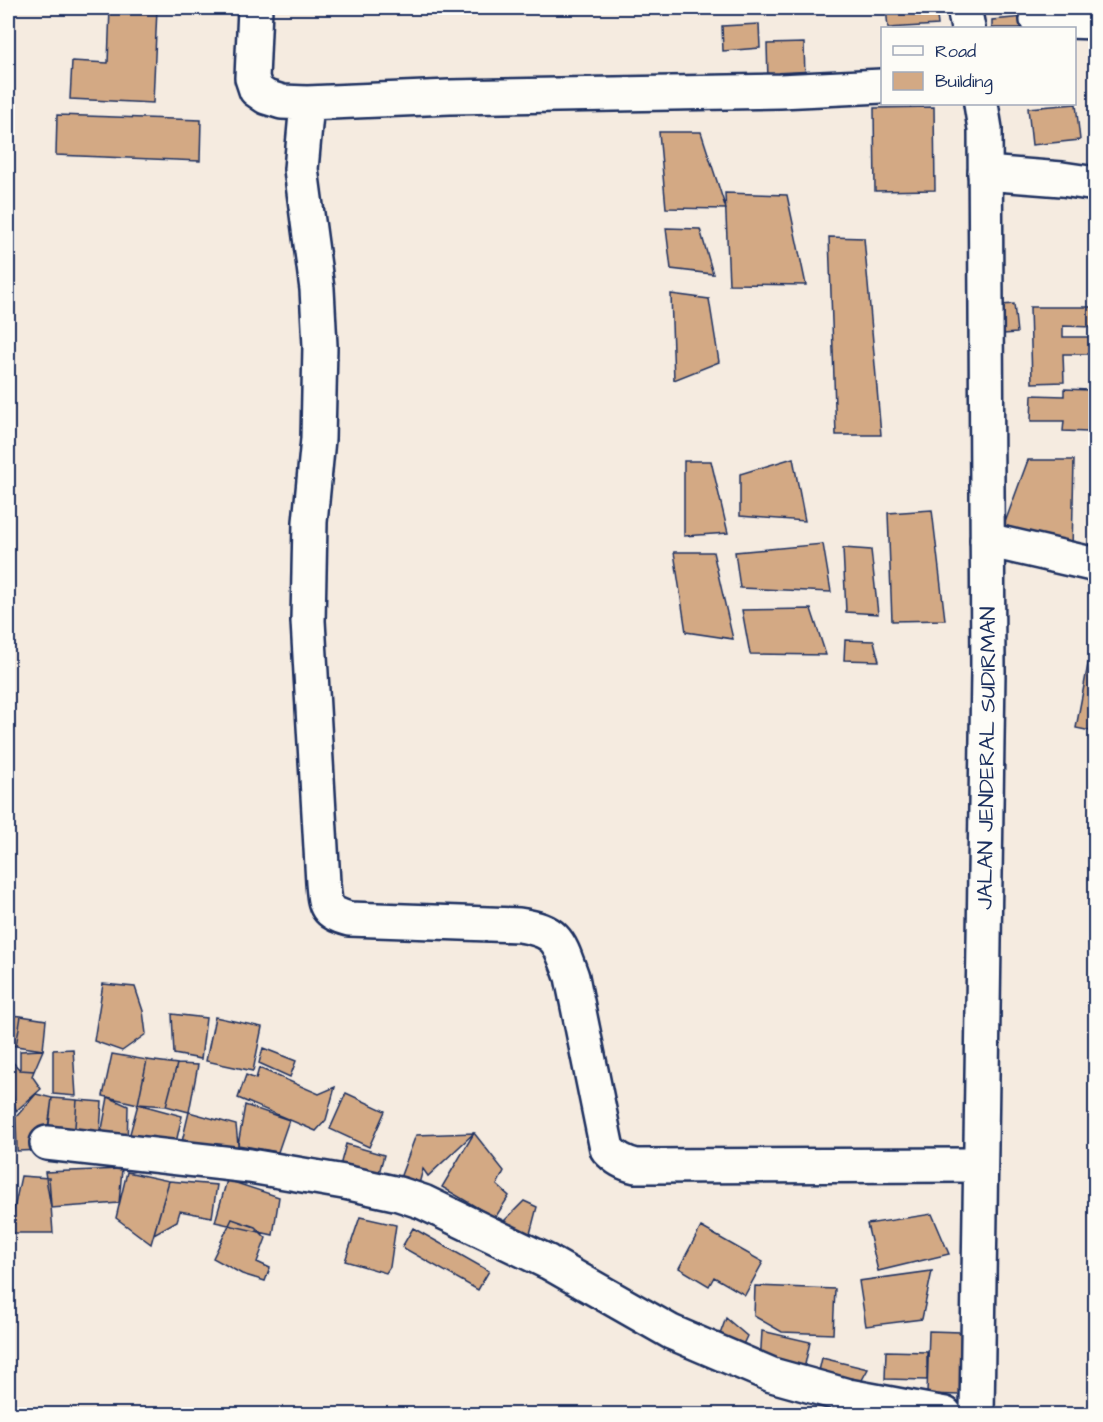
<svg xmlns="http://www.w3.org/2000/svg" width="1103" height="1422" font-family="'Architects Daughter',sans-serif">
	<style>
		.building { fill: #d3a984; stroke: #1b2f5e; stroke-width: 1.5 }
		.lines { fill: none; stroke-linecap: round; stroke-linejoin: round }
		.minor-casing { stroke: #1b2f5e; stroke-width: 38 }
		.secondary-casing { stroke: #1b2f5e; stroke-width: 38 }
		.minor { stroke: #fdfcf7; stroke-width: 33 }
		.secondary { stroke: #fdfcf7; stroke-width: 33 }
		.labels { text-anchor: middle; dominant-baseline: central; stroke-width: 4.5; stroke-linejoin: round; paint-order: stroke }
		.street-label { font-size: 22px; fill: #1b2f5e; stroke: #fdfcf7 }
	</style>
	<rect width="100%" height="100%" fill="#f5ebe0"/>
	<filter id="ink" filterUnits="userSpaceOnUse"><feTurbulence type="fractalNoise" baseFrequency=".0167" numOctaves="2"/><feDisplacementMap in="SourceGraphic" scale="12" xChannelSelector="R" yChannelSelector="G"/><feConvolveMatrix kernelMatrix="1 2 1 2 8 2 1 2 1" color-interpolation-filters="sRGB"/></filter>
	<g filter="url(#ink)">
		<path class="building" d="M110,8H157L153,103L70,99L72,61L108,63Z
			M886,8H936L938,25L888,28Z
			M1024,17L1025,28H992V20Z
			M759,24L760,48L723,51L722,26Z
			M804,43L805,79L768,80L767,44Z
			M1076,104L1080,140L1032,145L1028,108Z
			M934,107L935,190L875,191L874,108Z
			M57,115L201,120L200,161L56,155Z
			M659,132H701L726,209L666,208Z
			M725,193L787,195L806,285L729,284Z
			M666,228L700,229L713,274L671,269Z
			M829,237L864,238L881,435H836Z
			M671,294L709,299L719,362L674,380Z
			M1014,304L1017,333L1003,334L1001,305Z
			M1030,307H1093V327L1063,326V337H1092V354H1063L1064,382L1032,383Z
			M1064,389L1089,390V397H1092L1091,423H1089L1088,432L1063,431L1064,421H1031L1032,395L1064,396Z
			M793,458L805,521L740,516V474Z
			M1028,460H1074L1072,549L1004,525Z
			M684,461H711L728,533L684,536Z
			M932,510L945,620L892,621L888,513Z
			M823,544L831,592L740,588L735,552Z
			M843,548L871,550L878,614L846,612Z
			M674,552H713L733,639L686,632Z
			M811,609L826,655L750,654L742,610Z
			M1096,622V732L1076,728Z
			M845,640L874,641L879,661L844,660Z
			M103,984L135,987L143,1011L146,1034L122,1051L94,1041Z
			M172,1014L206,1018L201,1059L174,1054Z
			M8,1015L21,1016L16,1046L8,1045Z
			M21,1016L46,1020L43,1050L16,1046Z
			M215,1017L262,1027L253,1071L206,1061Z
			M263,1048L296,1061L290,1077L259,1063Z
			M73,1049L76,1096L53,1094V1050Z
			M43,1050L34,1071L20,1070V1051Z
			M112,1054L147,1060L138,1104L103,1096Z
			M8,1057L20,1070L34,1071L32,1076L41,1089L16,1111L8,1068Z
			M147,1060L177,1064L166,1106L138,1104Z
			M177,1064L198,1065L189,1112L166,1106Z
			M259,1068L319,1094L335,1087L326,1120L316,1131L238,1098L246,1075L256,1079Z
			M346,1093L385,1111L369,1147L330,1129Z
			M36,1094L52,1098L45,1150L17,1151L16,1117Z
			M108,1097L128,1106L127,1147L99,1145Z
			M52,1098L77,1100L74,1140L47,1142Z
			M77,1100L102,1102L99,1145L74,1140Z
			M138,1104L182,1116L175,1147L128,1141Z
			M245,1105L289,1120L278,1152L238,1145Z
			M189,1112L236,1125L238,1145L232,1161L180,1150Z
			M474,1133L428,1176L423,1169L418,1188L400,1178L416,1135Z
			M474,1133L504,1171L497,1185L509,1196L495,1218L442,1187Z
			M346,1144L384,1155L379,1173H338Z
			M122,1169L119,1203L51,1208L45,1172Z
			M127,1172L169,1181L151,1244L116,1218Z
			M21,1176L49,1178L53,1233H9Z
			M227,1180L279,1197L273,1235L215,1222Z
			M169,1181L217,1185L212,1217L180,1211L177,1221L154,1234Z
			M524,1201L537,1207L530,1234L503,1222Z
			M932,1214L949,1254L878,1271L867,1224Z
			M360,1217L396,1225L390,1267L386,1273L345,1261Z
			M232,1219L255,1227L266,1238L257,1262L270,1268L265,1281L242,1274L213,1258Z
			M701,1227L763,1262L745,1295L714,1277L709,1286L679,1268Z
			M413,1228L489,1271L478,1290L402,1247Z
			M932,1271L922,1319L866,1326L859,1281Z
			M755,1286L835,1289L833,1334L782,1332L754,1316Z
			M726,1318L747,1336L739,1353L719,1337Z
			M762,1331L810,1342L802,1378L760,1364Z
			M929,1331L961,1332L960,1395L927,1394Z
			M886,1351L927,1352V1380L885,1379Z
			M822,1358L868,1369L858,1387L819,1371Z"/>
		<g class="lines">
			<g class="minor-casing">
				<path id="minor" d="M255,8L252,78L256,90L266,97L282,102L307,103L450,97L780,91L882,86
					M1037,20L1096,22
					M307,103L301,169L317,289L320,346L318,439L310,522L308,621L323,883C325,907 325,912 349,919L519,925C558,931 559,941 572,977L607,1149C616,1159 624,1163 636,1166L980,1165
					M985,173L1062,179L1096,184
					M987,540L1096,565
					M47,1143L250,1166L344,1182L399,1194L423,1202L548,1262L671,1332L772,1375L848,1396L945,1414"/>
			</g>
			<g class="secondary-casing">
				<g id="secondary">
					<path d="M964,8L968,28"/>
					<path id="s1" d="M977,1414L988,671L985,129L981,104"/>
				</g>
			</g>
			<use href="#minor" class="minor"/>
			<use href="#secondary" class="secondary"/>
		</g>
	</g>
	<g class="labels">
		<g class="street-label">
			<text stroke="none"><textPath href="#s1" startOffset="656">JALAN JENDERAL SUDIRMAN</textPath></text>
		</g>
	</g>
	<rect width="1103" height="1422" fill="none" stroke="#fdfcf7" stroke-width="30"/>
	<rect x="15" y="15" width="1073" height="1392" fill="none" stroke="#1b2f5e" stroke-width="2" filter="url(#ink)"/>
	<rect x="881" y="27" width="195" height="78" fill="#fdfcf7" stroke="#a3aaba" stroke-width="1.5"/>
	<rect x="893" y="46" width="30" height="9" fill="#fdfcf7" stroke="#a3aaba" stroke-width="1.5"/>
	<text x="935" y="57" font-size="18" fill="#1b2f5e">Road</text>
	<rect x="893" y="72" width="30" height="18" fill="#d3a984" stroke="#a3aaba" stroke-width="1.5"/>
	<text x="935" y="87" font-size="18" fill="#1b2f5e">Building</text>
</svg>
